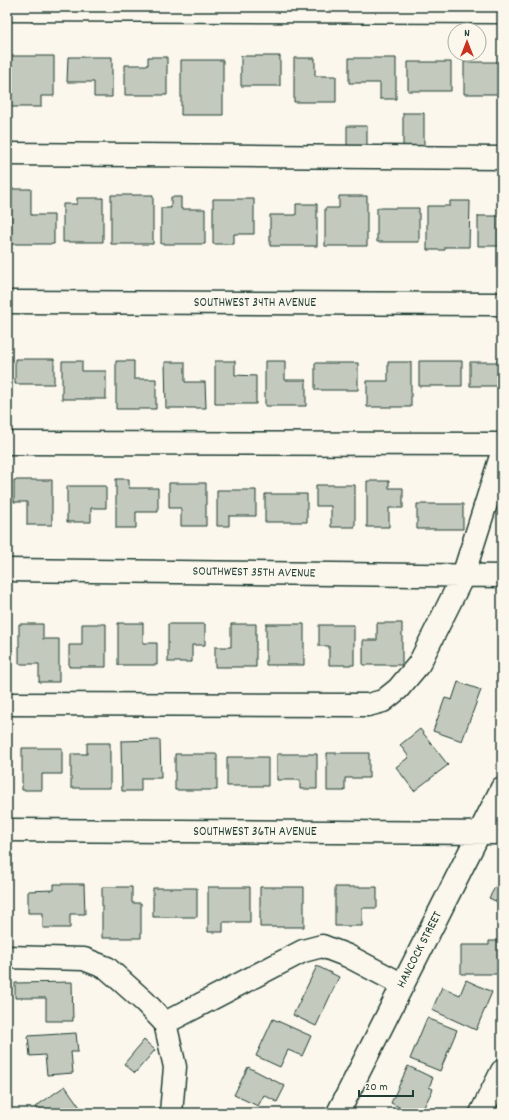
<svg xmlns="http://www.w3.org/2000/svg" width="509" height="1120" font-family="Dekko,sans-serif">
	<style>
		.building { fill: #c4c9be; stroke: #1f3d34 }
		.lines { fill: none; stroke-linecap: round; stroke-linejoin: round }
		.minor-casing { stroke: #1f3d34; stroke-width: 25 }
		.major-casing { stroke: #1f3d34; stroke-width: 25 }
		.minor { stroke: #fbf7ec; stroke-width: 22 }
		.major { stroke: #fbf7ec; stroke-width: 22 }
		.labels { text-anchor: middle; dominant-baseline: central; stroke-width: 3; stroke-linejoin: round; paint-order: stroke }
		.street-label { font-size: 13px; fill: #1f3d34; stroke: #fbf7ec }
	</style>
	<rect width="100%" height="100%" fill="#fbf7ec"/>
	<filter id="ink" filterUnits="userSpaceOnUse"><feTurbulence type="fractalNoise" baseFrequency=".025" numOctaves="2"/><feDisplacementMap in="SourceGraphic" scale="8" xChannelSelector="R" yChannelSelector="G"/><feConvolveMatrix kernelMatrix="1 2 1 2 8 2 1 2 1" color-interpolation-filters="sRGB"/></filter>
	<g filter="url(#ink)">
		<path class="building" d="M8,56H54V96H41V107H8Z
			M241,56H280V86H241Z
			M68,57H112V97H94V82H67Z
			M148,57H167V95H125V65H148Z
			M294,58H315V76H336V102H294Z
			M349,58H396V99H380V83H349Z
			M181,60H223V115H181Z
			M408,62H451V91H408Z
			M464,62H502V94H464Z
			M403,113H424V149H403Z
			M347,126H367V147H347Z
			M10,189H31V215H54V244H10Z
			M111,195H153V244H111Z
			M339,196H367V246H325V208H339Z
			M171,197H181V209H205V244H161V208H171Z
			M77,198H103V242H63V204H77Z
			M213,199H254V234H234V244H213Z
			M450,201H470L469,247H445V250H427V206H450Z
			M296,204H317V246H270V215H296Z
			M377,208H419V242H377Z
			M478,216H502V246H478Z
			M15,359H54V384H15Z
			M62,361H82V371H106V399H62Z
			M116,361H134V379H156V409H116Z
			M215,361H235V375L256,376V404H215Z
			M265,361H285V380H306V406H265Z
			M419,361H462V386H419Z
			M165,362H185V382H205L206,408H166Z
			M388,362H411V407H367V381H388Z
			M470,362H502V386H470Z
			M315,363H358V390H315Z
			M116,479H129V488H158V512H136V528H116Z
			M14,480H52V525H27V502H14Z
			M367,481H389V488H403V508H389V527H367Z
			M169,483H206V526H181V508H169Z
			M316,485H355V527H331V506H316Z
			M67,486H106V508H91V522H67Z
			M217,490H256V516H229V526H217Z
			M265,494H307V522H265Z
			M417,504H463V529H417Z
			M118,623H143V643H157V665H118Z
			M377,623H402V665H363V640H377Z
			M19,624H43V639H59V682H39V664H19Z
			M82,624H106V667H69V645H82Z
			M168,624H205V645H192V662H168Z
			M231,624H256V667H215V647H231Z
			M266,624H304V665H266Z
			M319,625H354V665H329V646H319Z
			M458,682L481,690L462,741L433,731L445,698L452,700Z
			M420,729L448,765L414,791L396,767L409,757L400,745Z
			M160,740L161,778H141V791H122L121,741Z
			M87,743H110V788H71V754H87Z
			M22,748H62V774H42V790H22Z
			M327,753H369V778H345V791H327Z
			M175,754H217V790H175Z
			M277,754H317V789H300V780H277Z
			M227,757H268V786H227Z
			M502,875V904L489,898Z
			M54,884H84L85,914H70V928H43V913H28V891L54,890Z
			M102,887H132V903H141V938H102Z
			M208,887H250V922H223V932H208Z
			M260,887H304V927H260Z
			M335,887H377V908H362V926H335Z
			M153,888H197V917H153Z
			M489,941H502V974H461V945H489Z
			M317,966L339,977L316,1026L293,1015Z
			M466,980L492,992L476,1030L432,1010L442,987L460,995Z
			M72,982L73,1021H46V998H15V983Z
			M427,1018L457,1030L440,1071L410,1059Z
			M273,1019L311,1036L302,1056L288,1050L280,1067L256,1056Z
			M76,1033L78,1052H71L73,1073L47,1075L45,1055L30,1056L28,1036Z
			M144,1040L155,1050L135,1073L124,1064Z
			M408,1066L433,1078L429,1087L433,1089L421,1113H411L391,1103Z
			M248,1067L285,1086L277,1102L264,1095L258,1106L234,1095Z
			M65,1086L84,1113H40L35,1107Z"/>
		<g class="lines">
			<g class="minor-casing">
				<path id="minor" d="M7,10L502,12
					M7,154L502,158
					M7,443L502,444
					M7,570L502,576
					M7,704L368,705L383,701L398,689L419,664L463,576L502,453
					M7,830L502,833
					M7,957L84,959L107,968L145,1002L165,1023L175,1067L171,1113
					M165,1023L303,951L322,946L348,956L403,985
					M338,1113L502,788
					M481,1113L502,1071"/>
			</g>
			<g class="major-casing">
				<path id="major" d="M7,302L502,304"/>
			</g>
			<use href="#minor" class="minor"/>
			<use href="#major" class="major"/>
		</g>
	</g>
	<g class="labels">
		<g class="street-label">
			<text x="255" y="303">SOUTHWEST 34TH AVENUE</text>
			<text transform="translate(254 573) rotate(1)">SOUTHWEST 35TH AVENUE</text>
			<text x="255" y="832">SOUTHWEST 36TH AVENUE</text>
			<text transform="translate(420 950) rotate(-63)">HANCOCK STREET</text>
		</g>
	</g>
	<rect width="509" height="1120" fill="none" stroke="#fbf7ec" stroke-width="24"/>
	<rect x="12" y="12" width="485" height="1096" fill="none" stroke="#1f3d34" stroke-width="1.5" filter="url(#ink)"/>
	<g transform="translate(467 42)"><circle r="19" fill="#fbf7ec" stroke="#a3ada2"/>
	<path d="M0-3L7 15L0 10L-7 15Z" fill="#c8321e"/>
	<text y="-6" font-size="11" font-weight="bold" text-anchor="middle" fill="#1f3d34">N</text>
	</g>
	<path d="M359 1090v6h54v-6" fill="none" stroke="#1f3d34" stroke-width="2"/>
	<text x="365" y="1090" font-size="12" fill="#1f3d34" stroke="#fbf7ec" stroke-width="3" paint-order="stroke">20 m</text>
</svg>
